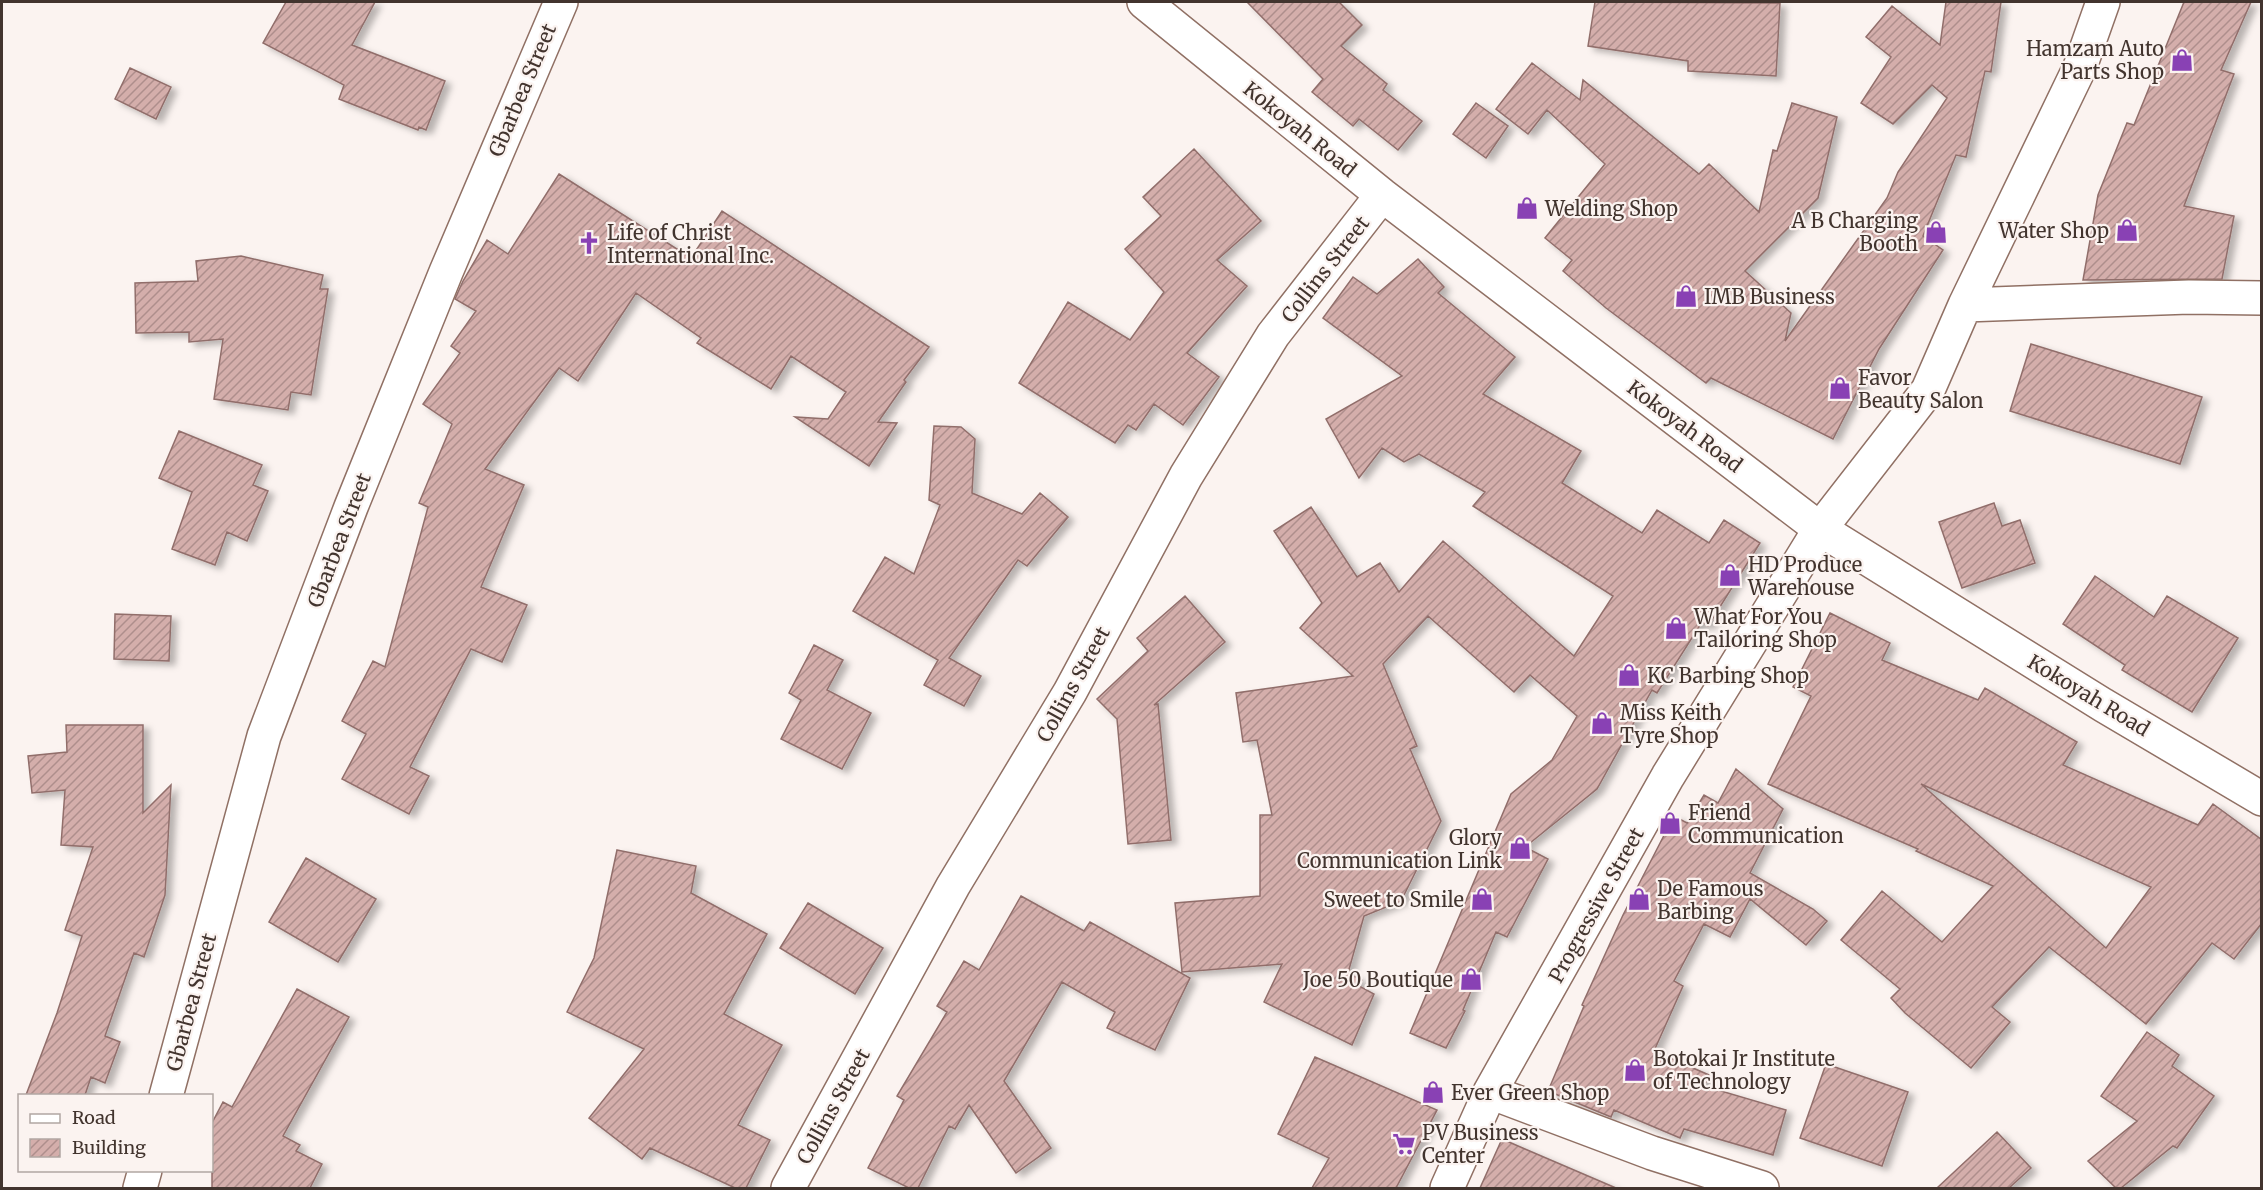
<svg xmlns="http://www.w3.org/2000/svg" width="2263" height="1190" font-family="Merriweather,serif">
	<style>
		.building { fill: url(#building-hatch); stroke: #916e6b; stroke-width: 1.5; fill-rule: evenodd; filter: url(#shadow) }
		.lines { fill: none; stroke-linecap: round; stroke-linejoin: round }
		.minor-casing { stroke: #907064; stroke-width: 36 }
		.minor { stroke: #fff; stroke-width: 33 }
		.labels { text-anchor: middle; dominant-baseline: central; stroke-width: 4.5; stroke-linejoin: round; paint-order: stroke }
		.poi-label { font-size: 20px; fill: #42342e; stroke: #fbf3f0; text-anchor: start }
		.street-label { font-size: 20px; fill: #42342e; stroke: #fbf3f0 }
	</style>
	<defs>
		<pattern id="building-hatch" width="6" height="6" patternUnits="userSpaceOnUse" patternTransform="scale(1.5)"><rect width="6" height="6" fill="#d4aeab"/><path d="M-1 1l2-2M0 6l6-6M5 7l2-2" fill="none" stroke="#ae8e8c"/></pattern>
		<filter id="shadow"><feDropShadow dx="6" dy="4" stdDeviation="3" flood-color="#0004"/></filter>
	</defs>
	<rect width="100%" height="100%" fill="#fbf3f0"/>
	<path class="building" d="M286,2H375L352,45L445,81L426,130L419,127L418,130L339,99L344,85L263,43Z
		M1247,2H1339L1362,25L1341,46L1387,84L1383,90L1422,121L1398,150L1359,119L1353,126L1312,92L1323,79Z
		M1595,2L1780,3L1776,76L1688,71V61L1588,46Z
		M1946,2H2001L1991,72L1985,71L1966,157L1956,155L1923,236L1943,250L1879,349L1833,439L1711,378L1706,383L1606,308L1563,271L1572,260L1545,238L1605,164L1547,110L1528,134L1496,109L1532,63L1580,100L1583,80L1699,174L1709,164L1759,212L1773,150L1777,151L1792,103L1837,117L1818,198L1745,271L1791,313L1785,341L1887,198L1898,172L1947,98L1932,85L1893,124L1861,103L1891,57L1866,37L1892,6L1940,45Z
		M2184,2H2251L2221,70L2234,74L2184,206L2234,216L2222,279L2083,280L2098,195L2127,123L2134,125Z
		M130,68L171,87L156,119L115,99Z
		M1476,103L1508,126L1486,158L1453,134Z
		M1194,149L1261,221L1217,260L1247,286L1187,353L1219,377L1183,425L1154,404L1136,430L1128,425L1115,443L1019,383L1068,302L1130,340L1164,292L1125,249L1161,216L1143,197Z
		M559,174L691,258L722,211L929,347L904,380L906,382L878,422L897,423L869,466L795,417L828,419L846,392L791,356L771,389L697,343L701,338L636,293L578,381L559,368L485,469L524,485L481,587L527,605L502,662L471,649L410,767L429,776L409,814L342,779L366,734L342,721L373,661L385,667L428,507L419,503L452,424L423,404L460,353L451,346L476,311L455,299L463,281L487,240L508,254Z
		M241,256L323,275L320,289H328L311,395L291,392L288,410L214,399L223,339L189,342V332L136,333L135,283L198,281L196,261Z
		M1418,259L1444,287L1438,293L1515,357L1483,394L1581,451L1562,483L1642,533L1657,510L1709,543L1724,520L1760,543L1708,626L1702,622L1657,693L1652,690L1597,789L1525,847L1548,859L1507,937L1496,932L1463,1010L1465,1011L1446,1048L1410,1033L1511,794L1552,760L1577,716L1530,675L1514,692L1428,616L1383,664L1417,746L1410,749L1441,821L1401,901L1364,916L1348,973L1362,980L1359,986L1374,994L1352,1045L1264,1002L1282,964L1182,972L1175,903L1260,896V815H1272L1257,740L1243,742L1236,693L1353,676L1300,628L1322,603L1274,531L1311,507L1357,577L1380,563L1399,592L1443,541L1574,656L1613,596L1473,506L1485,492L1419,454L1404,462L1382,448L1359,478L1326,419L1402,376L1323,318L1353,277L1377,294Z
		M2031,344L2202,397L2180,464L2010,411Z
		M934,426L961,427L975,439L972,493L1022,514L1040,493L1068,517L1027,566L1018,560L949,658L981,676L964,706L924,685L938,660L853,611L885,557L914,574L940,505L929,500Z
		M179,431L262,465L253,485L268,491L247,541L227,532L215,565L172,549L192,492L159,478Z
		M1994,503L2002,526L2020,520L2035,563L1962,588L1939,522Z
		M2095,576L2154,617L2167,596L2238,638L2192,712L2122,670L2125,665L2063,624Z
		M1185,596L1225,642L1154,705L1158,704L1171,840L1128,844L1117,719L1097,699L1148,651L1137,638Z
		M1830,613L1890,643L1882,660L1978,700L1985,688L2077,742L2063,765L2198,825L2213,804L2262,840V923L2234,959L2212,943L2146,1024L2049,947L1992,1007L2010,1022L1971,1068L1905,1013L1891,998L1900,989L1841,940L1882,891L1942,942L1993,886L1916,851L1918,849L1768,784L1811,696L1793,687ZM1921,784L2151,887L2106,948Z
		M115,614L171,616L169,661L114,659Z
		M814,645L843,660L827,690L871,713L842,769L781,739L801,700L789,693Z
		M66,725H143V813L171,785L165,895L144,957L134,953L105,1036L120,1042L105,1083L91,1077L85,1095H26L57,1013L82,936L65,930L93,847L61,845L65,790L32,793L28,756L67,752Z
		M1736,769L1783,809L1750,873L1813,909L1827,921L1806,945L1750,899L1730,937L1704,924L1674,981L1683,986L1654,1051L1709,1075L1704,1086L1786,1110L1773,1155L1684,1129L1680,1138L1614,1110L1611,1117L1548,1091L1584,1006L1582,1005L1623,915L1674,816L1687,823L1704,795L1718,803Z
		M617,850L696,866L691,893L767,934L724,1014L782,1045L738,1125L770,1140L746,1188H735L650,1148L642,1159L589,1118L644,1049L567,1012L594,958Z
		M306,858L376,899L338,962L269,922Z
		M1021,896L1084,931L1090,922L1190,978L1155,1050L1107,1028L1115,1012L1062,982L1004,1081L1051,1148L1016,1173L969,1105L955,1129L949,1126L918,1188H909L868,1168L904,1100L897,1096L947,1012L937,1006L964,961L979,970Z
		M808,903L883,948L855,994L780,948Z
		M297,989L349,1017L283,1136L300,1145L296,1151L322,1164L310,1188H212V1123L223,1102L232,1107Z
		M2147,1032L2179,1055L2172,1066L2214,1096L2177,1148L2173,1146L2121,1188H2116L2088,1161L2137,1121L2101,1096Z
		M1315,1057L1437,1110L1396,1188H1312L1329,1158L1278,1134Z
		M1826,1064L1908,1092L1882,1166L1800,1138Z
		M1997,1132L2031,1168L2009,1188H1937Z
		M1502,1139L1525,1149L1616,1188H1480Z"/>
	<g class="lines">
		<g class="minor-casing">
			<path id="minor" d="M1144,2L1382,195L1820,529L2103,705L2262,799
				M1965,305L2189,297L2262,298
				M1490,1092L1652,1153L1762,1188
				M166,1096L264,736L351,507L446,272L561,2
				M140,1188L145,1170
				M788,1188L953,886L1070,692L1186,476L1273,335L1382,195
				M1447,1188L1490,1092L1668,776L1820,529L1928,390L1965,305L2080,67L2103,2"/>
		</g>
		<use href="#minor" class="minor"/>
	</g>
	<defs>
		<g id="shop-bare" transform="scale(1.8)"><path d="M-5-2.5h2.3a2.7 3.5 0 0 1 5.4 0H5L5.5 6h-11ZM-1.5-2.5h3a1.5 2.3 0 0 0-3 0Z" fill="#8941b4" stroke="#fbf3f0" stroke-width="2.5" paint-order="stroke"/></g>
		<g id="church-bare" transform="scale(1.8)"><path d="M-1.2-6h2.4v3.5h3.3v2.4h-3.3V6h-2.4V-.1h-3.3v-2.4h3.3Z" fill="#8941b4" stroke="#fbf3f0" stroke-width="2.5" paint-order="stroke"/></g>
		<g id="supermarket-bare" transform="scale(1.8)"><path d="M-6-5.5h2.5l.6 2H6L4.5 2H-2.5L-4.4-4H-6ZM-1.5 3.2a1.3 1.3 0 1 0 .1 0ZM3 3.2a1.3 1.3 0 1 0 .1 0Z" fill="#8941b4" stroke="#fbf3f0" stroke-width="2.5" paint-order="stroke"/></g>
	</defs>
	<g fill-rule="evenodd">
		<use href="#shop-bare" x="2182" y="60"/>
		<use href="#shop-bare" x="1527" y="208"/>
		<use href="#shop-bare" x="2127" y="230"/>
		<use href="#shop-bare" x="1936" y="232"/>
		<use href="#church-bare" x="589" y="243"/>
		<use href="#shop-bare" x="1686" y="296"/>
		<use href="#shop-bare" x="1840" y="388"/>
		<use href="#shop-bare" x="1730" y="575"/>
		<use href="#shop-bare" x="1676" y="628"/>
		<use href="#shop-bare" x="1629" y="675"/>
		<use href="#shop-bare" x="1602" y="723"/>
		<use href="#shop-bare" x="1670" y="823"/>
		<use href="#shop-bare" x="1520" y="848"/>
		<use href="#shop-bare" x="1482" y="899"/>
		<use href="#shop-bare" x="1639" y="899"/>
		<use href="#shop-bare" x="1471" y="979"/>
		<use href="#shop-bare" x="1635" y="1070"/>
		<use href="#shop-bare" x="1433" y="1092"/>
		<use href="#supermarket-bare" x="1404" y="1144"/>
	</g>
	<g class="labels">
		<g class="poi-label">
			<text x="2164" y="48" text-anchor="end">Hamzam Auto<tspan x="2164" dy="23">Parts Shop</tspan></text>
			<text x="1545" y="208">Welding Shop</text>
			<text x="1918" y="220" text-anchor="end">A B Charging<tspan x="1918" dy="23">Booth</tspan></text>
			<text x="2109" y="230" text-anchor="end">Water Shop</text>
			<text x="607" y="232">Life of Christ<tspan x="607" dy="23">International Inc.</tspan></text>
			<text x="1704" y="296">IMB Business</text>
			<text x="1858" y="377">Favor<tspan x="1858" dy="23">Beauty Salon</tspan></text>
			<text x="1748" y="564">HD Produce<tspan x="1748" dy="23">Warehouse</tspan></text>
			<text x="1694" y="616">What For You<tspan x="1694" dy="23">Tailoring Shop</tspan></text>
			<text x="1647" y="675">KC Barbing Shop</text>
			<text x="1620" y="712">Miss Keith<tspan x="1620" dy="23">Tyre Shop</tspan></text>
			<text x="1688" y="812">Friend<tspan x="1688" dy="23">Communication</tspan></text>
			<text x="1502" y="837" text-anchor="end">Glory<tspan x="1502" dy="23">Communication Link</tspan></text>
			<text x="1657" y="888">De Famous<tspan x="1657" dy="23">Barbing</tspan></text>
			<text x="1464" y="899" text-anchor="end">Sweet to Smile</text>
			<text x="1453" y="979" text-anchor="end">Joe 50 Boutique</text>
			<text x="1653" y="1058">Botokai Jr Institute<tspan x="1653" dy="23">of Technology</tspan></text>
			<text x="1451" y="1092">Ever Green Shop</text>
			<text x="1422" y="1132">PV Business<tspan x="1422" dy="23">Center</tspan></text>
		</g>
		<g class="street-label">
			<text transform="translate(522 90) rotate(-67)">Gbarbea Street</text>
			<text transform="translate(1300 129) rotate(39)">Kokoyah Road</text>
			<text transform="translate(1325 269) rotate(-52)">Collins Street</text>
			<text transform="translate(1685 426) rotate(37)">Kokoyah Road</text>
			<text transform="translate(339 540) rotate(-69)">Gbarbea Street</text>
			<text transform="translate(1073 684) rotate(-61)">Collins Street</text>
			<text transform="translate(2089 695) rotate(31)">Kokoyah Road</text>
			<text transform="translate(1596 905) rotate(-61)">Progressive Street</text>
			<text transform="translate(191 1002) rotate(-75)">Gbarbea Street</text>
			<text transform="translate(833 1106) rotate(-61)">Collins Street</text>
		</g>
	</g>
	<rect width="2263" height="1190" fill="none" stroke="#42342e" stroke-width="6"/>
	<rect x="18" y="1094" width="195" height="78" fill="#fbf3f0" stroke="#b1a7a2" stroke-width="1.5"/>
	<rect x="30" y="1114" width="30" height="9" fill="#ffffff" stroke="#b1a7a2" stroke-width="1.5"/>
	<text x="72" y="1124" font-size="18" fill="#42342e">Road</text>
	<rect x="30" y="1139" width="30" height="18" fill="url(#building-hatch)" stroke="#b1a7a2" stroke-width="1.5"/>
	<text x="72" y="1154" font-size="18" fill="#42342e">Building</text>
</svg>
